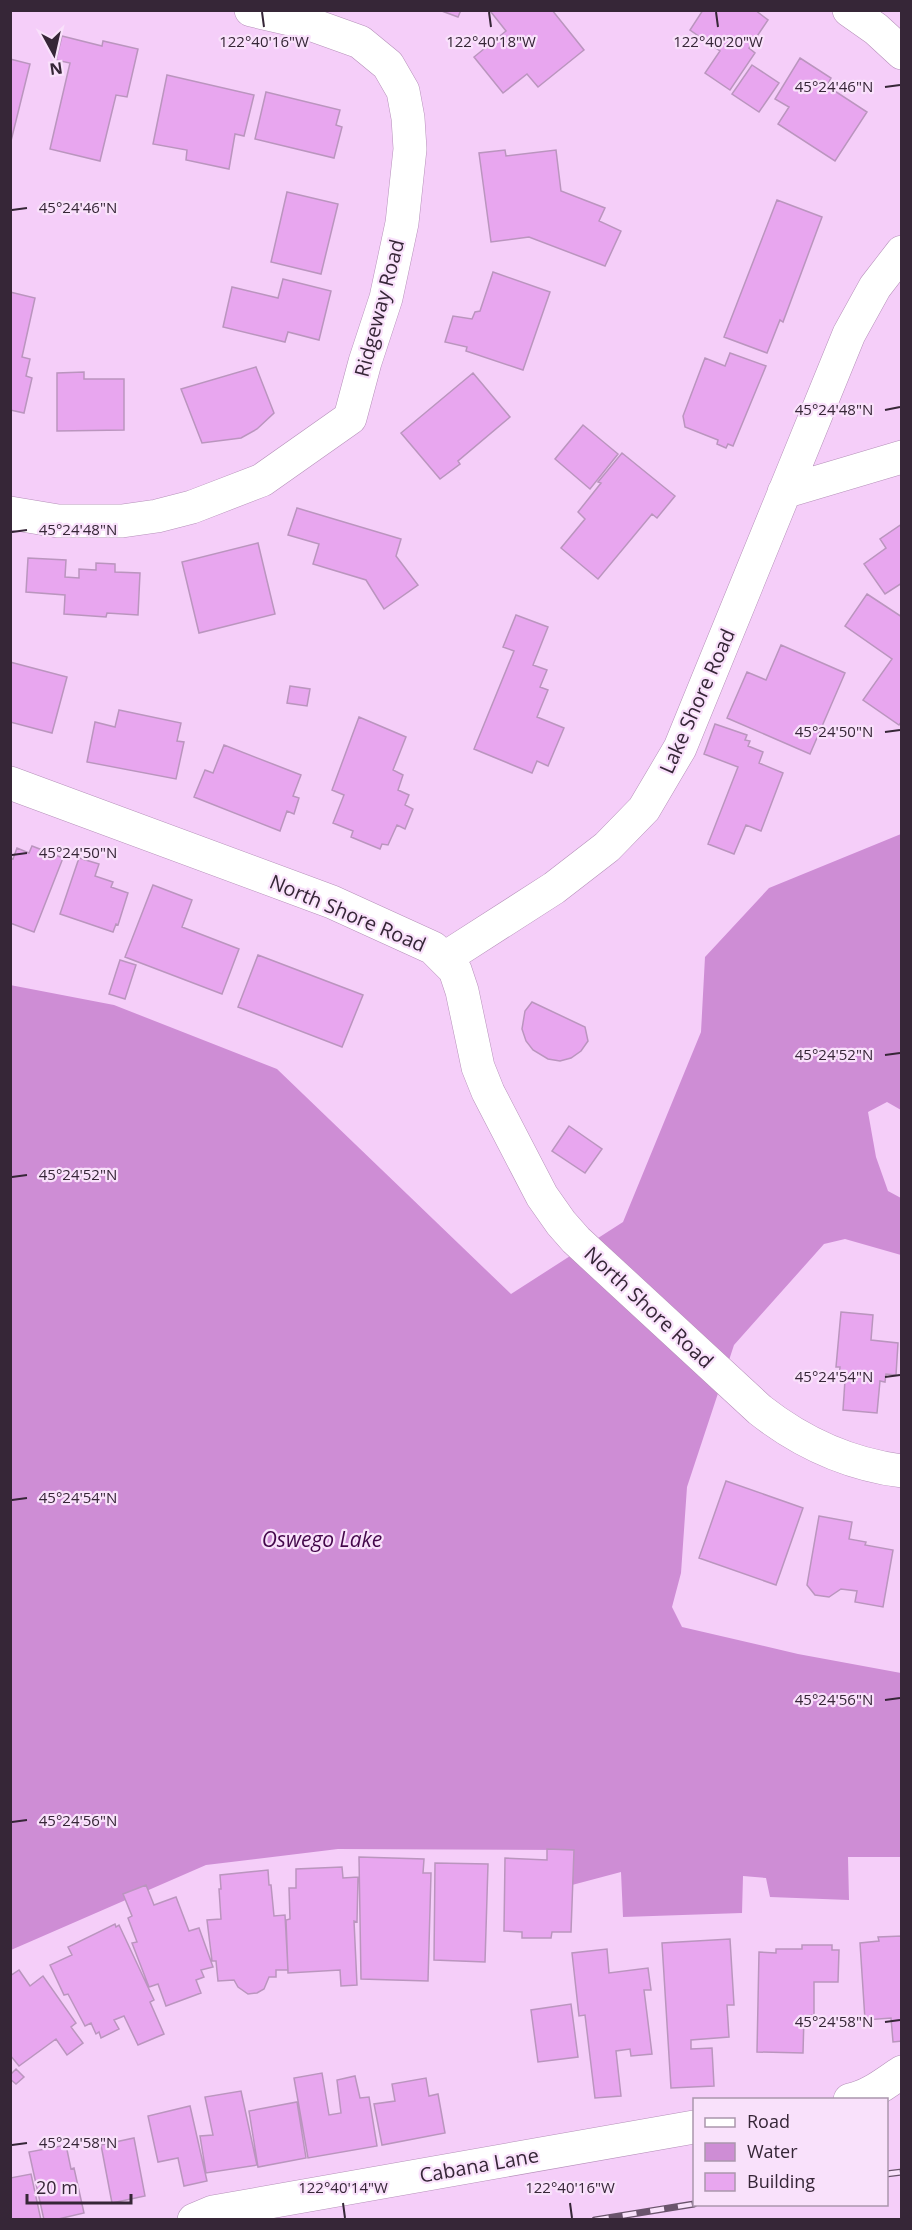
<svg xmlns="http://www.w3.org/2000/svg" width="912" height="2230" font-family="'Open Sans',sans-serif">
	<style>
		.water { fill: #ce8dd5 }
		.building { fill: #e8a6ef; stroke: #ba95be; stroke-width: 1.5 }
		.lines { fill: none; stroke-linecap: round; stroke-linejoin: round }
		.minor-casing { stroke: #b590b9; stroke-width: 34 }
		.minor { stroke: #fff; stroke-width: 33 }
		.rail-casing { stroke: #6a546c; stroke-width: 7 }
		.rail { stroke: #f9e1fb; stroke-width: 4.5; stroke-dasharray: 14; stroke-linecap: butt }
		.ticks { fill: none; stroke: #362637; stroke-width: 2 }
		.labels { text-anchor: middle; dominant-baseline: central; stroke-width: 4.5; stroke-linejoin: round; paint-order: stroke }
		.street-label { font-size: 20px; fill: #362637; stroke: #f9e1fb }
		.water-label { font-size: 21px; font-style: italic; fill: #43074a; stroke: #f9e1fb }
		.ticks-label { font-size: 15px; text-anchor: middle; fill: #362637; stroke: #f9e1fb; stroke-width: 4.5; stroke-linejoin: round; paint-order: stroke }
	</style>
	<rect width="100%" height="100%" fill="#f5cef9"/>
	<path class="water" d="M901,834V1110L887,1102L868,1112L876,1157L888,1191L901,1198V1255L845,1239L824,1244L734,1345L687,1487L681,1573L672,1607L682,1627L798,1654L901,1673V1857H848L849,1900L770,1897L766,1878L743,1876L742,1913L623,1917L621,1872L572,1885L569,1850L338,1849L206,1865L11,1950L10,985L114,1005L277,1069L511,1294L623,1222L701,1032L705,957L769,888Z"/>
	<path class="building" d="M439,10H461L458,17Z
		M493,10H552L584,50L538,87L527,74L503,93L474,57L506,31L491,12Z
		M703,10H755L768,20L749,48L755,53L730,90L705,73L720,51L690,30Z
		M62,36L102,46L103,41L138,49L127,97L116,95L100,161L50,149L70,63L56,60Z
		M800,58L831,78L827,86L867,112L835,161L778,124L789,107L775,99Z
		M10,59L30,64L10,145Z
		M752,65L779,83L759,112L732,94Z
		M167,75L254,95L244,136L235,134L229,169L186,160L187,150L153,144Z
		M266,92L340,110L336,125L342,127L334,158L255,139Z
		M505,150L506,156L556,150L561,191L605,208L599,221L621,231L605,266L529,237L491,242L479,153Z
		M287,192L338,204L321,274L271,262Z
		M777,200L822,217L783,322L780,320L767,353L724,337Z
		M493,272L550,292L523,370L466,351L467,347L445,342L453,316L472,319L475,312L480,311Z
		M283,279L331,291L319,340L288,332L285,342L223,327L232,287L278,298Z
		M10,292L35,298L22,357L30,359L26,376L32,378L24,413L10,410Z
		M730,353L766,366L733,446L728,444L726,448L717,444L718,440L685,427L683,416L705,358L725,366Z
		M256,367L274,413L257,429L241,438L202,443L181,389Z
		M84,372V379H124V430L57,431V373Z
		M473,373L510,417L458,461L460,464L440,479L401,433Z
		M583,425L618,454L590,489L555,459Z
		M622,453L675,496L657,518L652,514L598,579L561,548L585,519L578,512L601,483L598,482Z
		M297,508L401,539L396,556L418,585L384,609L366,580L313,564L319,544L288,535Z
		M902,524V583L885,594L864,564L886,548L880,539Z
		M258,543L275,614L199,633L182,562Z
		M28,558L66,560L65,577L79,578V569L96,570V563L115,564V572L140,573L138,615L107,613L106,617L64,614L65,595L26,592Z
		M867,594L902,617V721L899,725L863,700L892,659L845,626Z
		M516,615L548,627L533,665L547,670L540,687L548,690L537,717L564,728L548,766L537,761L532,773L474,749L514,651L503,647Z
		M781,645L845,673L810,754L727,718L747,672L766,680Z
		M10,662L67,677L52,733L10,722Z
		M290,686L310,689L307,706L287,703Z
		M119,710L181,723L177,741L184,742L176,779L87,762L95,722L115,727Z
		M359,717L406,737L393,770L403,775L398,790L409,795L405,805L413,809L405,829L397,825L388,845L382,844L380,849L351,837L353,831L333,823L344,795L332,790Z
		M715,724L747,735L745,740L750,741L748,746L763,752L759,763L783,773L761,831L746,825L734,854L708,844L738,767L704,754Z
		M224,745L301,775L293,796L299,798L294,814L287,811L280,831L194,797L205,770L213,773Z
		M32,846L63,858L34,932L10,923V858L13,859L17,848L29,853Z
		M79,858L99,864L95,876L113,882L111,887L128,893L118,925L116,924L113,932L60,914Z
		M153,885L192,900L182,927L239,949L222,994L125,957Z
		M258,955L363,995L342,1047L238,1007Z
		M120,960L136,965L125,999L109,994Z
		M532,1002L585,1027L588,1041L581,1051L571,1058L560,1061L548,1059L533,1050L526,1041L522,1029L525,1011Z
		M569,1126L602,1149L585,1173L552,1151Z
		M841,1312L873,1315L871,1340L898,1343L896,1375L886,1374L885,1382L880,1381L877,1413L843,1410L845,1380L839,1379L840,1367H836Z
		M726,1481L803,1508L776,1585L699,1558Z
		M819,1516L852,1522L849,1539L866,1542L865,1545L893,1550L883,1607L855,1602L857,1591L841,1589L829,1597L815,1595L807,1585Z
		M547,1849L574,1850L571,1932H552L551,1938H522V1932L504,1931L505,1858L547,1860Z
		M359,1857L424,1859L423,1873H431L428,1981L361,1979Z
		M435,1863L488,1864L485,1962L434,1960Z
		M342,1867L343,1878L358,1877L357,1922L354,1921L357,1985L341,1986L340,1970L288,1973L286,1920L290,1919L289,1888H296V1869Z
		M268,1870L269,1885H271L274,1916L285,1915L288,1970H276V1977H269L264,1989L257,1993L248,1994L238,1987L234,1980L218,1981L216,1961H212L207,1920L221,1919L219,1889H221L220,1875Z
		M146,1885L154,1905L176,1897L189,1931L199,1928L213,1967L201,1970L204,1977L196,1980L201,1993L166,2006L158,1984L149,1987L132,1943L137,1942L128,1918L132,1916L123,1894Z
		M115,1924L116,1927L119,1925L154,2000L150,2002L164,2034L138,2045L124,2016L114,2020L119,2029L101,2038L99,2032L96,2034L91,2023L85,2026L68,1994L64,1995L50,1965L72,1955L68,1947Z
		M902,1936V2041L893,2042L891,2018L865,2020L860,1943L879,1941L878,1937Z
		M730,1939L734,2005H727L729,2037L691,2040V2049L712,2048L714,2086L671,2088L662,1943Z
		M802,1945H832V1950H839L838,1982H814V2015L804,2016L803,2053L757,2052L759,1952L776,1953V1949H802Z
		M607,1949L609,1973L648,1968L651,1990H644L652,2054L631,2056L630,2049L616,2051L621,2096L595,2098L585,2015L579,2016L572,1953Z
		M19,1970L30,1986L43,1976L76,2023L71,2027L83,2043L67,2055L56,2039L19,2066L10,2055V1976Z
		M571,2004L578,2057L538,2062L531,2010Z
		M16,2069L24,2077L16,2084L10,2079V2075Z
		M322,2073L329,2115L341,2113L337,2080L355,2076L360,2098L369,2097L377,2146L308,2158L294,2078Z
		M426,2078L429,2096L438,2094L445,2133L382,2145L374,2104L395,2101L392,2084Z
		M241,2091L257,2165L206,2173L200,2136L213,2135L205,2097Z
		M297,2102L306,2158L258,2167L249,2111Z
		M190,2106L207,2181L184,2186L178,2158L158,2162L148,2116Z
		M134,2138L145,2196L112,2203L101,2145Z
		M66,2145L71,2169L74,2168L84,2213L54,2220H44L29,2152Z
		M31,2174L41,2220H10V2178Z"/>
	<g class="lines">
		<g class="minor-casing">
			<path id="minor" d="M849,10L876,29L902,53
				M784,492L902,457
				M10,513L58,521H122L157,516L192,507L262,480L350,418L365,362L386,298L402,223L410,149L408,118L403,91L388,65L360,42L307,23L251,10
				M10,783L332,902L433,948L455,970L462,991L478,1067L488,1092L542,1196L561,1223L576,1240L760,1410C802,1443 848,1464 902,1471
				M445,958L554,888L607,847L644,809L680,748L849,334L875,287L902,252
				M850,2100C870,2096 885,2083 902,2072
				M194,2220L213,2212L694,2127"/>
		</g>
		<use href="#minor" class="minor"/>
		<g class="rail-casing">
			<path id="rail" d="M886,2174L902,2172
				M595,2220L694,2204"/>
		</g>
		<use href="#rail" class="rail"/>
	</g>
	<path class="ticks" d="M262,12L264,27M489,12L491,27M716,12L718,27M885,87L900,85M12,210L27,208M885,410L900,407M12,532L27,530M885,732L900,730M12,855L27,853M885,1055L900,1053M12,1177L27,1175M885,1377L900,1375M12,1500L27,1498M885,1700L900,1698M12,1822L27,1820M885,2022L900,2020M12,2145L27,2143M343,2203L345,2218M570,2203L572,2218"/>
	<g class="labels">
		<g class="street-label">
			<text transform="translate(379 308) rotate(-75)">Ridgeway Road</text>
			<text transform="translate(697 701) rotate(-66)">Lake Shore Road</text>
			<text transform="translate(348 913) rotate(23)">North Shore Road</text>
			<text transform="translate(649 1307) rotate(43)">North Shore Road</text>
			<text transform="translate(479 2165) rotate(-10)">Cabana Lane</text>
		</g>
		<g class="water-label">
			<text x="322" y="1539">Oswego Lake</text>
		</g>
	</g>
	<g class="ticks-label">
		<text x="264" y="47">122°40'16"W</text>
		<text x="491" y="47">122°40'18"W</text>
		<text x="718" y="47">122°40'20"W</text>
		<text x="834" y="92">45°24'46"N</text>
		<text x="78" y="213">45°24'46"N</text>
		<text x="834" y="415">45°24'48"N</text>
		<text x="78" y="535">45°24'48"N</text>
		<text x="834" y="737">45°24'50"N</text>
		<text x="78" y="858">45°24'50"N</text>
		<text x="834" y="1060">45°24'52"N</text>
		<text x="78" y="1180">45°24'52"N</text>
		<text x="834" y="1382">45°24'54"N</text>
		<text x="78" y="1503">45°24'54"N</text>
		<text x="834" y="1705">45°24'56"N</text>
		<text x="78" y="1826">45°24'56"N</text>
		<text x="834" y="2027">45°24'58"N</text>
		<text x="78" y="2148">45°24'58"N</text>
		<text x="343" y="2193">122°40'14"W</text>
		<text x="570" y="2193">122°40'16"W</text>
	</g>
	<rect width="912" height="2230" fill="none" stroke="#362637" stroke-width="24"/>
	<rect x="693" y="2098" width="195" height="108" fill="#f9e1fb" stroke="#ab96ad" stroke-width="1.5"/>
	<rect x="705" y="2118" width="30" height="9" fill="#ffffff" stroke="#ab96ad" stroke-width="1.5"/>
	<text x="747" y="2128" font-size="18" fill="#362637">Road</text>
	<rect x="705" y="2143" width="30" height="18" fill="#ce8dd5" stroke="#ab96ad" stroke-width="1.5"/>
	<text x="747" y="2158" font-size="18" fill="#362637">Water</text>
	<rect x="705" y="2173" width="30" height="18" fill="#e8a6ef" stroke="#ab96ad" stroke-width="1.5"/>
	<text x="747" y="2188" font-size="18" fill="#362637">Building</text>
	<g transform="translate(54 54) rotate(172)" stroke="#f9e1fb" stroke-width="4.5" paint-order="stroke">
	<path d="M0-4.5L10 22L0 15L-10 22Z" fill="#362637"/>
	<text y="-9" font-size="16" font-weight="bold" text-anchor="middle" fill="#362637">N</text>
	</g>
	<path d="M27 2194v9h104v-9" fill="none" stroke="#362637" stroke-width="3"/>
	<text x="36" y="2194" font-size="18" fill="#362637" stroke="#f9e1fb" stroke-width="4.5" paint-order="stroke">20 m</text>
</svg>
